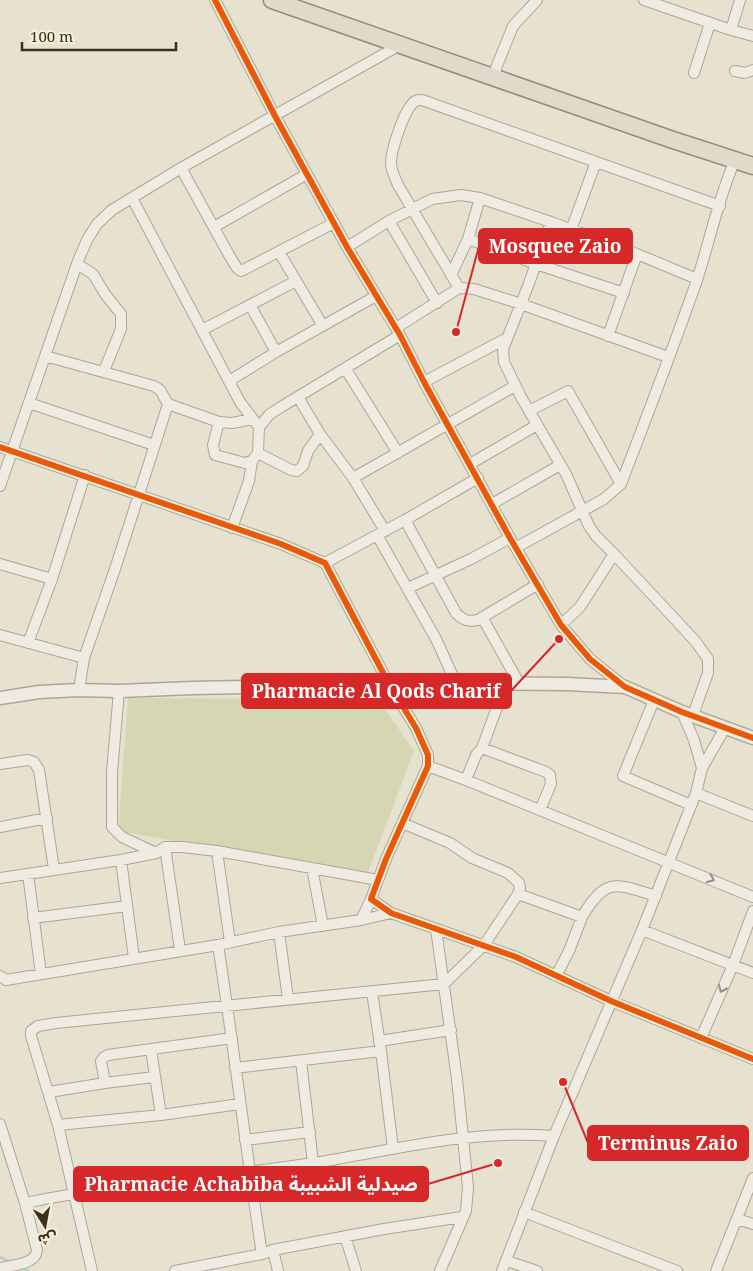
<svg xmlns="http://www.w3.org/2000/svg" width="753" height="1271" font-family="'Noto Serif','Noto Sans Arabic',serif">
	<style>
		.green { fill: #d5d7b2 }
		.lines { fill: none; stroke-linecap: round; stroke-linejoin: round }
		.stream { stroke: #bbcdc3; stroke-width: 3 }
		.minor-casing { stroke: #aca698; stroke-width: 12 }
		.tertiary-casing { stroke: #aca698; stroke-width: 15 }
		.trunk-casing { stroke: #928b7f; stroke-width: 19 }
		.minor { stroke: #efebe2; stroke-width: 10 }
		.tertiary { stroke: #efebe2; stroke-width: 12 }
		.trunk { stroke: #e0daca; stroke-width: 16 }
		.cycleway-casing { stroke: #f7efd7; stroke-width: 9 }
		.cycleway { stroke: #e8590c; stroke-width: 6 }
		.oneway { stroke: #968d80 }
		.leader { fill: none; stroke: #d62828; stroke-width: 2 }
		.callout-dot { fill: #d62828; stroke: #f7efd7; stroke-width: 2 }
		.callout { fill: #d62828; stroke: #d62828; stroke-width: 2 }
		.callout-label { font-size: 19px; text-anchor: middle; font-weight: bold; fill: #fff }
	</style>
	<rect width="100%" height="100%" fill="#e7e1d0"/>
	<path class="green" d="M128,698L378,699L414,751L367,875L118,831Z"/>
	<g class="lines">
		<path class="stream" d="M0,1257L12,1263
			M20,1267L28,1271"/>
		<g class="minor-casing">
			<path id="minor" d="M215,0L275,116L347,247L400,335L424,382L510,538L561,625L590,659L625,687
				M644,0L731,30L753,36
				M731,30L740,0
				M735,71L745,73L753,70
				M694,73L710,23
				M496,78V68L513,26L537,0
				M181,168L229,255L237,268L241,271L334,223
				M132,198L240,402L259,427L258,453L252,461L245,463L215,455L213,445L219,422
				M389,221L437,303
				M551,222L528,286L503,349L504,362L521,397L566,474L589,526L596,536L614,554L673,617L696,642L708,659V673L693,715
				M214,227L307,174
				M571,230L596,162
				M468,239L536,264L624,293
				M347,247L389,221L432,199L461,195L480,198L551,222L637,254L697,279
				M279,252L323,326
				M77,266L82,267L93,274L105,294L121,314V329L104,371
				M451,275L468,239L480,198
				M459,288L398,185C395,178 391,170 391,163C391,150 403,114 412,104C415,100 417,100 422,100L720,206
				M250,305L276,352
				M396,328L459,288L474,289L521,304L668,357
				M202,330L296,281
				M608,336L637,254
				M45,356L154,386L160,390L168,404L115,569L84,658L79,690
				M345,368L398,453
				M229,381L276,352L376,296
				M424,382L507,338
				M298,397L320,434
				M29,403L154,445
				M168,404L219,422L232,423L253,419
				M529,411L568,391L621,484
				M259,427L270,414L281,407L400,335
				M0,447L281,544L325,563L389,684L416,728L428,755V766L386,859L371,899L391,913L516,957L611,1001L753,1059
				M258,453L291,470L297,471L303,466L308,451L320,434L353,478L515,386
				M470,464L537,425
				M353,478L385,531
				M0,486L78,261L87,240L97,224L112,210L181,168L400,45
				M492,504L560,465
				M405,520L456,613C463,620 467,622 478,620L538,584
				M232,528L249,481L252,461
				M377,535L436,639L456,683
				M517,547L604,499L621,484C647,416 673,349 697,280C710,240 718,199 735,160
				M325,563L405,520L478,478
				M0,564L52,579
				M408,588L471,559L510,538
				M482,617L519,683
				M561,625L580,607L614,554
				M0,635L84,658
				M28,643L52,579L85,475
				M119,691L112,772V827L122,837L156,853
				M654,700L623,776L691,805
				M482,748L506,683
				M0,764L28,760L34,762L39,770L54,869
				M428,766L466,780L753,897
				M702,768L725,728
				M466,780L476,755L482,748L546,772L550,775L551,784L540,810
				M696,793L753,816
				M0,827L47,818
				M165,847L180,950
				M217,851L230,942
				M121,860L134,958
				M312,868L323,926
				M28,874L41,974
				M0,878L121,860L156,853L165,847H182L217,851L378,880
				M518,894L582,917L569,951L556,976
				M582,917C606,876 616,884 656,896
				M33,918L127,906
				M361,920L371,899
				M436,929L457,1079L468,1187L466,1211L440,1271
				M642,930L753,973
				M279,932L288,999
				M218,945C234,1048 246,1151 262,1254
				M0,976L6,980L218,945L279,932L361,920L391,913
				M372,992L381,1051L393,1149
				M701,1038L733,965L753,911
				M379,1041L451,1030
				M151,1050L161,1115
				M301,1061L313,1163
				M235,1068L381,1051
				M105,1083L154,1077
				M49,1092L105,1083L101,1061L104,1057L108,1055L232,1038
				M0,1124L25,1203L37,1250C36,1265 12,1265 0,1268
				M58,1125L161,1115L240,1104
				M245,1140L310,1132
				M25,1203C121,1183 218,1178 314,1163C394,1150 472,1129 554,1136
				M524,1212L677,1271
				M737,1219L753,1224
				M345,1236L356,1271
				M273,1250L278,1271
				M507,1261L537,1271
				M92,1271L58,1125L31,1036V1031L38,1026L56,1023L444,984L484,945L518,894L520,888L519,883L508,873L472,858L450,843L402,823
				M175,1271L262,1254L273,1250L384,1229L462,1217
				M502,1271L554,1136L642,930L696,793L702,768L694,740L682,712
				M716,1271L753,1178"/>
		</g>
		<g class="tertiary-casing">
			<path id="tertiary" d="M0,698L39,692L79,690L119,691L193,688L456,683L567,684L625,687L682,712L753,738"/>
		</g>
		<g class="trunk-casing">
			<path id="trunk" d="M272,0L673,140L753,166"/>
		</g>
		<use href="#minor" class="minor"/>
		<use href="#tertiary" class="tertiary"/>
		<use href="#trunk" class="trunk"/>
		<g class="cycleway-casing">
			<path id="cycleway" d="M215,0L275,116L347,247L400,335L424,382L510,538L561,625L590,659L625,687L682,712L753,738
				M0,447L281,544L325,563L389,684L416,728L428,755V766L386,859L371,899L391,913L516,957L611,1001L753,1059"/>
		</g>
		<use href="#cycleway" class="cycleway"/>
	</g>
	<defs><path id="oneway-chevron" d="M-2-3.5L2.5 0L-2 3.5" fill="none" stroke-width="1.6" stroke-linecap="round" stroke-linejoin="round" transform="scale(1.25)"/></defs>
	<g class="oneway">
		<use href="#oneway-chevron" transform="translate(711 879) rotate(24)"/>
		<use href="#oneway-chevron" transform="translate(722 989) rotate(114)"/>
	</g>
	<path class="leader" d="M456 332L479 246M559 639L511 691M563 1082L588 1143M498 1163L428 1184"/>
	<g class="callout-dot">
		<circle cx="456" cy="332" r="5"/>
		<circle cx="559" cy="639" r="5"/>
		<circle cx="563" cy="1082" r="5"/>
		<circle cx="498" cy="1163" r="5"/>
	</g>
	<g class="callout">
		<rect x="479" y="229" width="153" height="34" rx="5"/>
		<rect x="242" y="674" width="269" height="34" rx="5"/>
		<rect x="588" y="1126" width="160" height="34" rx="5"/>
		<rect x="74" y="1167" width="354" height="34" rx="5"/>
	</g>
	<g class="callout-label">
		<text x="555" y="253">Mosquee Zaio</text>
		<text x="376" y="698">Pharmacie Al Qods Charif</text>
		<text x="668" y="1150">Terminus Zaio</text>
		<text x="251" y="1191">Pharmacie Achabiba صيدلية الشبيبة</text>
	</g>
	<g transform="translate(45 1226) rotate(169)" stroke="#f7efd7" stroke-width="4" paint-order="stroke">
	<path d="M0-4L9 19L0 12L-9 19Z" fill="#3c2f1f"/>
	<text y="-8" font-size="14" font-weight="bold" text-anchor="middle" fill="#3c2f1f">ش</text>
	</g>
	<path d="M22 42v8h154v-8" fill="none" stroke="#3c2f1f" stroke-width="2.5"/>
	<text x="30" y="42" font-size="15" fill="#3c2f1f" stroke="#f7efd7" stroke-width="4" paint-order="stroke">100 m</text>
</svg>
